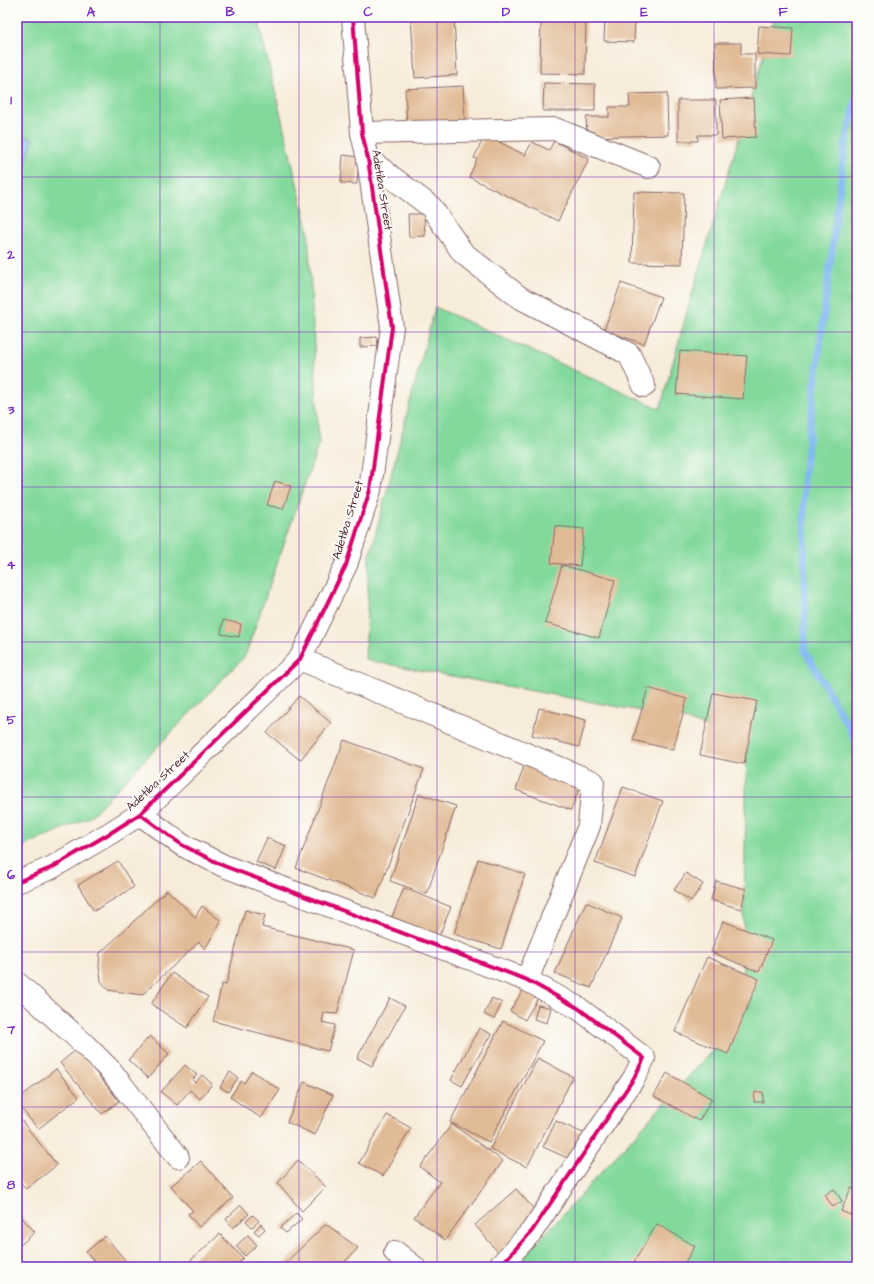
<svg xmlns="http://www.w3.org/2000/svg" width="874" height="1284" font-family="'Architects Daughter',sans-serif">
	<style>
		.green { fill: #82d99c; stroke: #667c64 }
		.water { fill: #80b8f0; stroke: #656c8e }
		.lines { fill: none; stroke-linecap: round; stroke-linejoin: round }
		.stream { stroke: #80b8f0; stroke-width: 7 }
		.building { fill: #e1bb96 }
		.minor-casing { stroke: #876768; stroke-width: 24 }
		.tertiary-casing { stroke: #876768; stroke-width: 24 }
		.minor { stroke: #fff; stroke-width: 22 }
		.tertiary { stroke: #fff; stroke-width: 22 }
		.cycleway-casing { stroke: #fdfcf7; stroke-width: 6 }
		.cycleway { stroke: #d6006c; stroke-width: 4 }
		.grid { fill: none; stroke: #7b2cbf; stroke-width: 1; stroke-opacity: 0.55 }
		.labels { text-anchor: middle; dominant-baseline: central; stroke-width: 4; stroke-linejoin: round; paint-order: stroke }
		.street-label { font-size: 12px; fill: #4a1f2b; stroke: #fdfcf7 }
		.neatline { fill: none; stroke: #7b2cbf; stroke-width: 1.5 }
		.grid-label { font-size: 13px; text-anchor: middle; font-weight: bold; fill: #7b2cbf }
	</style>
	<rect width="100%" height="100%" fill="#fdfcf7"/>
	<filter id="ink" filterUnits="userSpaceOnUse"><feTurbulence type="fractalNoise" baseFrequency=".025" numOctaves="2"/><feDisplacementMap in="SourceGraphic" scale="8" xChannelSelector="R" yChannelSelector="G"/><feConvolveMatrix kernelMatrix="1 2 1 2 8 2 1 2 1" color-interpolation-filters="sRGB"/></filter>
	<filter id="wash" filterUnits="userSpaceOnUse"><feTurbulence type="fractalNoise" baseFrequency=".012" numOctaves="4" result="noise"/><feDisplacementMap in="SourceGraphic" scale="16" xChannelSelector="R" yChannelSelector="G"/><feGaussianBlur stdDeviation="0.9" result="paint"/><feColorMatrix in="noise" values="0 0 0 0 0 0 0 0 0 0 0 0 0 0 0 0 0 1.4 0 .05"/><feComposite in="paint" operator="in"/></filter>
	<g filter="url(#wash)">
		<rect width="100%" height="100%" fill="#f7ecda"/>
		<path class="green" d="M17,17H261L260,28L308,229L319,443L245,656L90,817L17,849Z
			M775,17H857V1267H522L524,1257L742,1018L747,741L684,719L365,660L369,559L435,307L660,409L690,301Z"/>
		<path class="water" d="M17,134L33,139L17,193Z"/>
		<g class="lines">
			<path class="stream" d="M857,97L845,146L804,475L805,651L857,742"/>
		</g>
		<g id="blocks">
			<path class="building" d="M411,17H454L457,75L415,78Z
				M541,17H586L585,74L540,73Z
				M605,17H635L634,42L604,41Z
				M759,26L793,28L791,56L757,54Z
				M715,43H741V54H755V88L716,89Z
				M544,83L595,84V111H543Z
				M463,86L465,122L407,125L405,89Z
				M667,93L668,135L587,137L586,117H609V107H630L629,94Z
				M754,98L756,137L722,139L720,100Z
				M678,100H716V135H698V141H678Z
				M485,135L525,155L532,142L549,150L554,141L589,159L558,221L469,177L477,159L474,158Z
				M343,155L359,157L357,184L341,183Z
				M634,192L684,193L682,264L632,263Z
				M408,214H424L425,236L409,237Z
				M621,283L661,297L644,344L604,330Z
				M377,337L378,346L360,347V338Z
				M680,351L747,356L743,399L676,394Z
				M275,481L291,486L283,509L267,505Z
				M555,526L584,529L580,566L551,563Z
				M562,565L615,580L599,638L545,623Z
				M223,620L241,624L239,637L221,634Z
				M648,688L687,699L673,750L633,740Z
				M713,693L757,701L744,764L700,755Z
				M299,696L331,723L300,760L267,733Z
				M539,708L586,720L579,747L532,735Z
				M344,740L424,769L376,898L296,868Z
				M525,763L581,784L571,810L516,790Z
				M623,787L663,801L635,877L595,863Z
				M419,794L456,806L427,894L390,881Z
				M267,838L286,846L276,870L256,862Z
				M478,859L525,874L501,949L454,934Z
				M118,861L134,887L94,911L78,885Z
				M686,873L703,884L691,901L674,890Z
				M716,881L746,889L741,909L711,900Z
				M404,888L451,907L437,941L390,922Z
				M167,890L195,917L202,906L221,921L205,949L199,942L142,995L108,990L101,981L99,966L100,953Z
				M586,902L622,918L591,988L555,973Z
				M245,910L265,915L262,927L354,950L337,1014L324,1013L322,1022L335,1025L328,1051L213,1021L222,984L226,985Z
				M723,921L772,940L759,972L711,952Z
				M707,957L759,979L728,1054L675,1032Z
				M172,973L208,997L187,1028L151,1004Z
				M523,990L538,998L525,1020L510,1011Z
				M390,998L405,1006L372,1066L357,1058Z
				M492,998L502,1003L494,1019L484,1014Z
				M538,1005L551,1008L547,1023L534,1019Z
				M503,1021L543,1041L489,1142L450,1122Z
				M479,1028L491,1034L462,1086L451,1080Z
				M150,1036L169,1054L148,1078L128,1060Z
				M77,1049L119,1101L102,1114L60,1063Z
				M538,1058L573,1077L527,1167L490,1149Z
				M185,1065L197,1075L192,1080L195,1083L202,1075L212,1084L200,1099L190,1090L177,1105L161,1092Z
				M56,1069L79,1097L38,1129L17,1103V1100Z
				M252,1071L280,1090L261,1118L230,1097L241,1081L244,1083Z
				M230,1072L238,1078L228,1092L220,1087Z
				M667,1073L712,1099L699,1121L654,1096Z
				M304,1082L333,1095L315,1135L287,1122Z
				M755,1092H763V1102H754Z
				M17,1115L57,1165L26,1189L17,1178Z
				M387,1115L411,1128L383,1176L359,1163Z
				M556,1121L585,1134L572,1160L543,1147Z
				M452,1124L503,1161L445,1240L414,1217L440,1182L420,1167Z
				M298,1160L326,1187L302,1211L278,1183Z
				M201,1161L233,1198L199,1227L188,1214L193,1211L171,1186Z
				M851,1188L857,1191V1213L855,1217L841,1211Z
				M516,1189L540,1216L498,1252L475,1225Z
				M834,1189L842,1201L833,1207L825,1195Z
				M241,1205L249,1214L233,1228L226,1219Z
				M17,1212L35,1232L17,1248Z
				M296,1213L302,1219L286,1233L280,1228Z
				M253,1215L259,1221L252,1227L246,1221Z
				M261,1224L265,1229L259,1235L254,1231Z
				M326,1224L358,1248L340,1267H285L283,1265Z
				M657,1224L695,1246L682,1267H631Z
				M220,1234L243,1258L234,1267H195L190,1261Z
				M248,1235L257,1245L245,1256L236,1246Z
				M105,1236L131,1267H99L86,1252Z
				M540,1262L547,1267H537Z"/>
		</g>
	</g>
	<g filter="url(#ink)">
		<use href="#blocks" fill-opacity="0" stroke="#876768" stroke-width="1"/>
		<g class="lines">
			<g class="minor-casing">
				<path id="minor" d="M362,133L555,129L649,167
					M368,159L431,207L463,253L519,297L629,354L644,386
					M300,659L593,782L589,826L527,980
					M140,814L182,845L224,866L527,980L578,1008L644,1058L634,1078L532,1231L499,1267
					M17,983L85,1045L111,1071L178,1157
					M395,1252L414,1267"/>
			</g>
			<g class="tertiary-casing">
				<path id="tertiary" d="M17,882L51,868L112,832L140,814L300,659L346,565L370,490L392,327L368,159L362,133L353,17"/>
			</g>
			<use href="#minor" class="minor"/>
			<use href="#tertiary" class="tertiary"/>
			<g class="cycleway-casing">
				<path id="cycleway" d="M140,814L182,845L224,866L527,980L578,1008L644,1058L634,1078L532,1231L499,1267
					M17,882L51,868L112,832L140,814L300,659L346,565L370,490L392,327L368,159L362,133L353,17"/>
			</g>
			<use href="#cycleway" class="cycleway"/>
		</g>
	</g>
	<path class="grid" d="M160,17V1267M299,17V1267M437,17V1267M575,17V1267M714,17V1267M17,177H857M17,332H857M17,487H857M17,642H857M17,797H857M17,952H857M17,1107H857"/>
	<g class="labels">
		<g class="street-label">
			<text transform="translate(382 190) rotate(81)">Adetiba Street</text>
			<text transform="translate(348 520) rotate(-73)">Adetiba Street</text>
			<text transform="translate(158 781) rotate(-43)">Adetiba Street</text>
		</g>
	</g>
	<rect width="874" height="1284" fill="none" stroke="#fdfcf7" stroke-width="44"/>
	<rect x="22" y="22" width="830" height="1240" class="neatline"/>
	<g class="grid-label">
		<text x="91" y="16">A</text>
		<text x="230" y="16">B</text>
		<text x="368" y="16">C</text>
		<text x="506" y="16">D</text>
		<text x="644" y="16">E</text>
		<text x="783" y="16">F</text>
		<text x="11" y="104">1</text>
		<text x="11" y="259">2</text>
		<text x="11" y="414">3</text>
		<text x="11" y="569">4</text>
		<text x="11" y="724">5</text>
		<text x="11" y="879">6</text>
		<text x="11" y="1034">7</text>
		<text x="11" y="1189">8</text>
	</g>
</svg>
